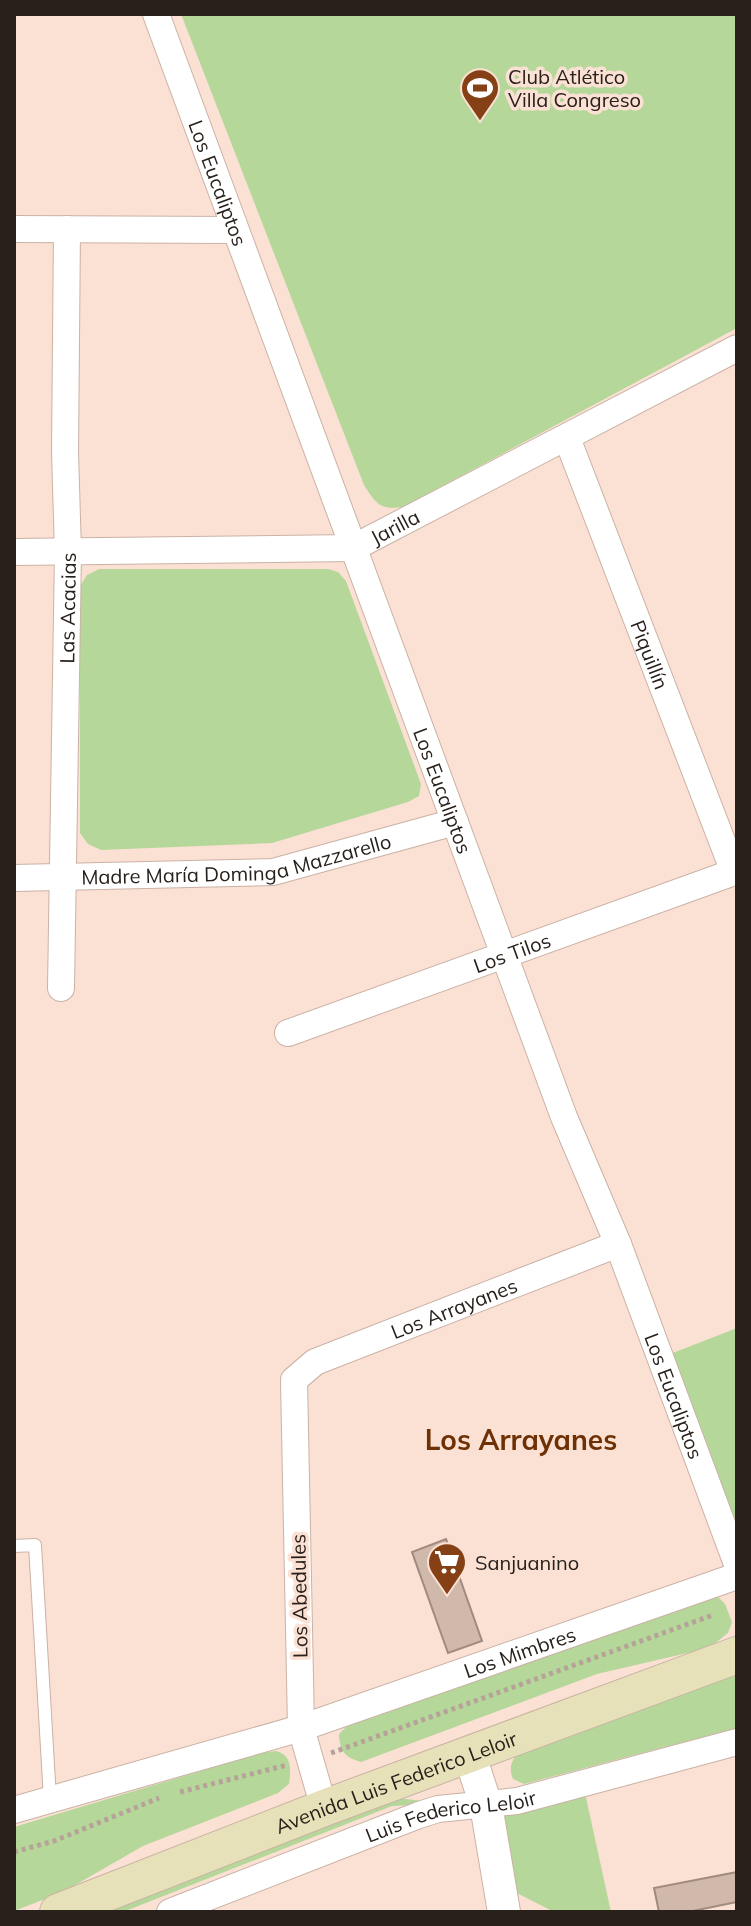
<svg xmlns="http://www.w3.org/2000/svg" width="751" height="1926" font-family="Mulish,sans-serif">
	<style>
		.green { fill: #b5d79a }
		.building { fill: #d0b8ab; stroke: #a18a7e; stroke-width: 2 }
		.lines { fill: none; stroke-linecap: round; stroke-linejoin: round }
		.service-casing { stroke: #cab2a5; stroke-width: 14 }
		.minor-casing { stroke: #cab2a5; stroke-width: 28 }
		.tertiary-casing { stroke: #cab2a5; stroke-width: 34 }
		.secondary-casing { stroke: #cab2a5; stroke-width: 38 }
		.path { stroke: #b6a298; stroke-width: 5; stroke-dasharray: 4 4; stroke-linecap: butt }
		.service { stroke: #fff; stroke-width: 12 }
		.minor { stroke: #fff; stroke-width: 26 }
		.tertiary { stroke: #fff; stroke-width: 32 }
		.secondary { stroke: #e6e1b9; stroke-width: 36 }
		.labels { text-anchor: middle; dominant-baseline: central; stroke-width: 7; stroke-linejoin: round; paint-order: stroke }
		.poi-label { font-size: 20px; fill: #28201b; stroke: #fbe1d4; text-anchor: start }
		.street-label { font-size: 20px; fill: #28201b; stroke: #fbe1d4 }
		.district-label { font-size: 28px; font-weight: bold; fill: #6e3106; stroke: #fbe1d4 }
	</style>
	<rect width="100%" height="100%" fill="#fbe1d4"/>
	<path class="green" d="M181,14H737V328L403,507C380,510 376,504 364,485Z
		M99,569H328L338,572L346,581L421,784L419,796L408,802L272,843L101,850L88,844L80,833V586L87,575Z
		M737,1328V1570L665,1356Z
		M717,1596L725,1604L732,1622L728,1633L709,1648L597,1674L361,1762C344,1757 340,1751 339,1734L350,1723Z
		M737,1672V1728L524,1784L513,1779C508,1766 512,1760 521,1750Z
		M276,1751C292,1755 291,1769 289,1784L278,1793L143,1846L63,1892L14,1911V1827L261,1753Z
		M585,1793L611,1912H554L501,1885L497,1819L508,1812Z
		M397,1798L424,1801L415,1805L392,1806L123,1912H108Z"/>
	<path class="building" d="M446,1539L482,1641L448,1653L412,1552Z
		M737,1872V1902L688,1912H659L654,1888Z"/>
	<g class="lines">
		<g class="service-casing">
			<path id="service" d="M14,1546L35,1545L50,1799"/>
		</g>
		<g class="minor-casing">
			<g id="minor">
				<path id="s1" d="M156,14L564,1117L618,1244L737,1564"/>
				<path d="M14,229L235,230"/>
				<path id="s2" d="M567,438L734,872"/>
				<path id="s3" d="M14,552L353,548L737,348"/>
				<path id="s4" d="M14,878L273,872L455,822"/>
				<path id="s5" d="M61,988L68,552L65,452L67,229"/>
				<path id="s6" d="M288,1033L737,871"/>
				<path id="s7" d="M324,1808L301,1728L294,1380L315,1362L618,1244"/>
				<path id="s8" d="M14,1810L301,1728L737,1576"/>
				<path id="s9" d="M170,1912L419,1815L438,1809L517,1801L737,1742"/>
			</g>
		</g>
		<g class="tertiary-casing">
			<path id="tertiary" d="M469,1753L486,1805L504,1912"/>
		</g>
		<g class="secondary-casing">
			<g id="secondary">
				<path id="s10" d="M58,1912L324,1808L737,1655"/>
			</g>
		</g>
		<path class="path" d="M331,1753L713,1615
			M180,1792L287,1765
			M14,1852L54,1841L159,1798"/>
		<use href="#service" class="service"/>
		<use href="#minor" class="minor"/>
		<use href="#tertiary" class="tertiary"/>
		<use href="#secondary" class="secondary"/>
	</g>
	<defs>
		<g id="stadium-pin" transform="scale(2)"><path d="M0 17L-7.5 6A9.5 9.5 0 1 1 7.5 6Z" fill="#854115" stroke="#fbe1d4"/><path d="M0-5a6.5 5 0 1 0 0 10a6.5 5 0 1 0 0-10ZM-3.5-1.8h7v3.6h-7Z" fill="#fff"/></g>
		<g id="supermarket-pin" transform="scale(2)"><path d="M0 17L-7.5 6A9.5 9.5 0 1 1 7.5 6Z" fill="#854115" stroke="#fbe1d4"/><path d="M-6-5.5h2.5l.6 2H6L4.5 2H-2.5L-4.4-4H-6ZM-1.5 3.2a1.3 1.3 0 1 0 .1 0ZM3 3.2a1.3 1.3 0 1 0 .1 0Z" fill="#fff"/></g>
	</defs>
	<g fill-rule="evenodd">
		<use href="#stadium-pin" x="480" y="88"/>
		<use href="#supermarket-pin" x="447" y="1562"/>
	</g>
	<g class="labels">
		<g class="poi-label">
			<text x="508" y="76">Club Atlético<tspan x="508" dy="23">Villa Congreso</tspan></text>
			<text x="475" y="1562">Sanjuanino</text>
		</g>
		<g class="street-label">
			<text stroke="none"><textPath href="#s1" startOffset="180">Los Eucaliptos</textPath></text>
			<text stroke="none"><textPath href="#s3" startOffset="386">Jarilla</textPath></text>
			<text stroke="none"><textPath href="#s5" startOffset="380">Las Acacias</textPath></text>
			<text stroke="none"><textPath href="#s2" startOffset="232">Piquillín</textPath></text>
			<text stroke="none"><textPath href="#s1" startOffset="828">Los Eucaliptos</textPath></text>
			<text stroke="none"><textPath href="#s4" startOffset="224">Madre María Dominga Mazzarello</textPath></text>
			<text stroke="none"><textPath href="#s6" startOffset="238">Los Tilos</textPath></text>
			<text stroke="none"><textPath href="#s7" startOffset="608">Los Arrayanes</textPath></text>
			<text stroke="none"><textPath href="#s1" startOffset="1476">Los Eucaliptos</textPath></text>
			<text transform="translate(299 1596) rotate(-91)">Los Abedules</text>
			<text stroke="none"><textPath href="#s8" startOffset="530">Los Mimbres</textPath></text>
			<text stroke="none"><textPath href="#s10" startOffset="362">Avenida Luis Federico Leloir</textPath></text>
			<text stroke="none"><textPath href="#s9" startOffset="298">Luis Federico Leloir</textPath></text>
		</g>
		<g class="district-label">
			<text x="521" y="1439">Los Arrayanes</text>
		</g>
	</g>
	<rect width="751" height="1926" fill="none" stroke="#28201b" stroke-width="32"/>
</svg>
